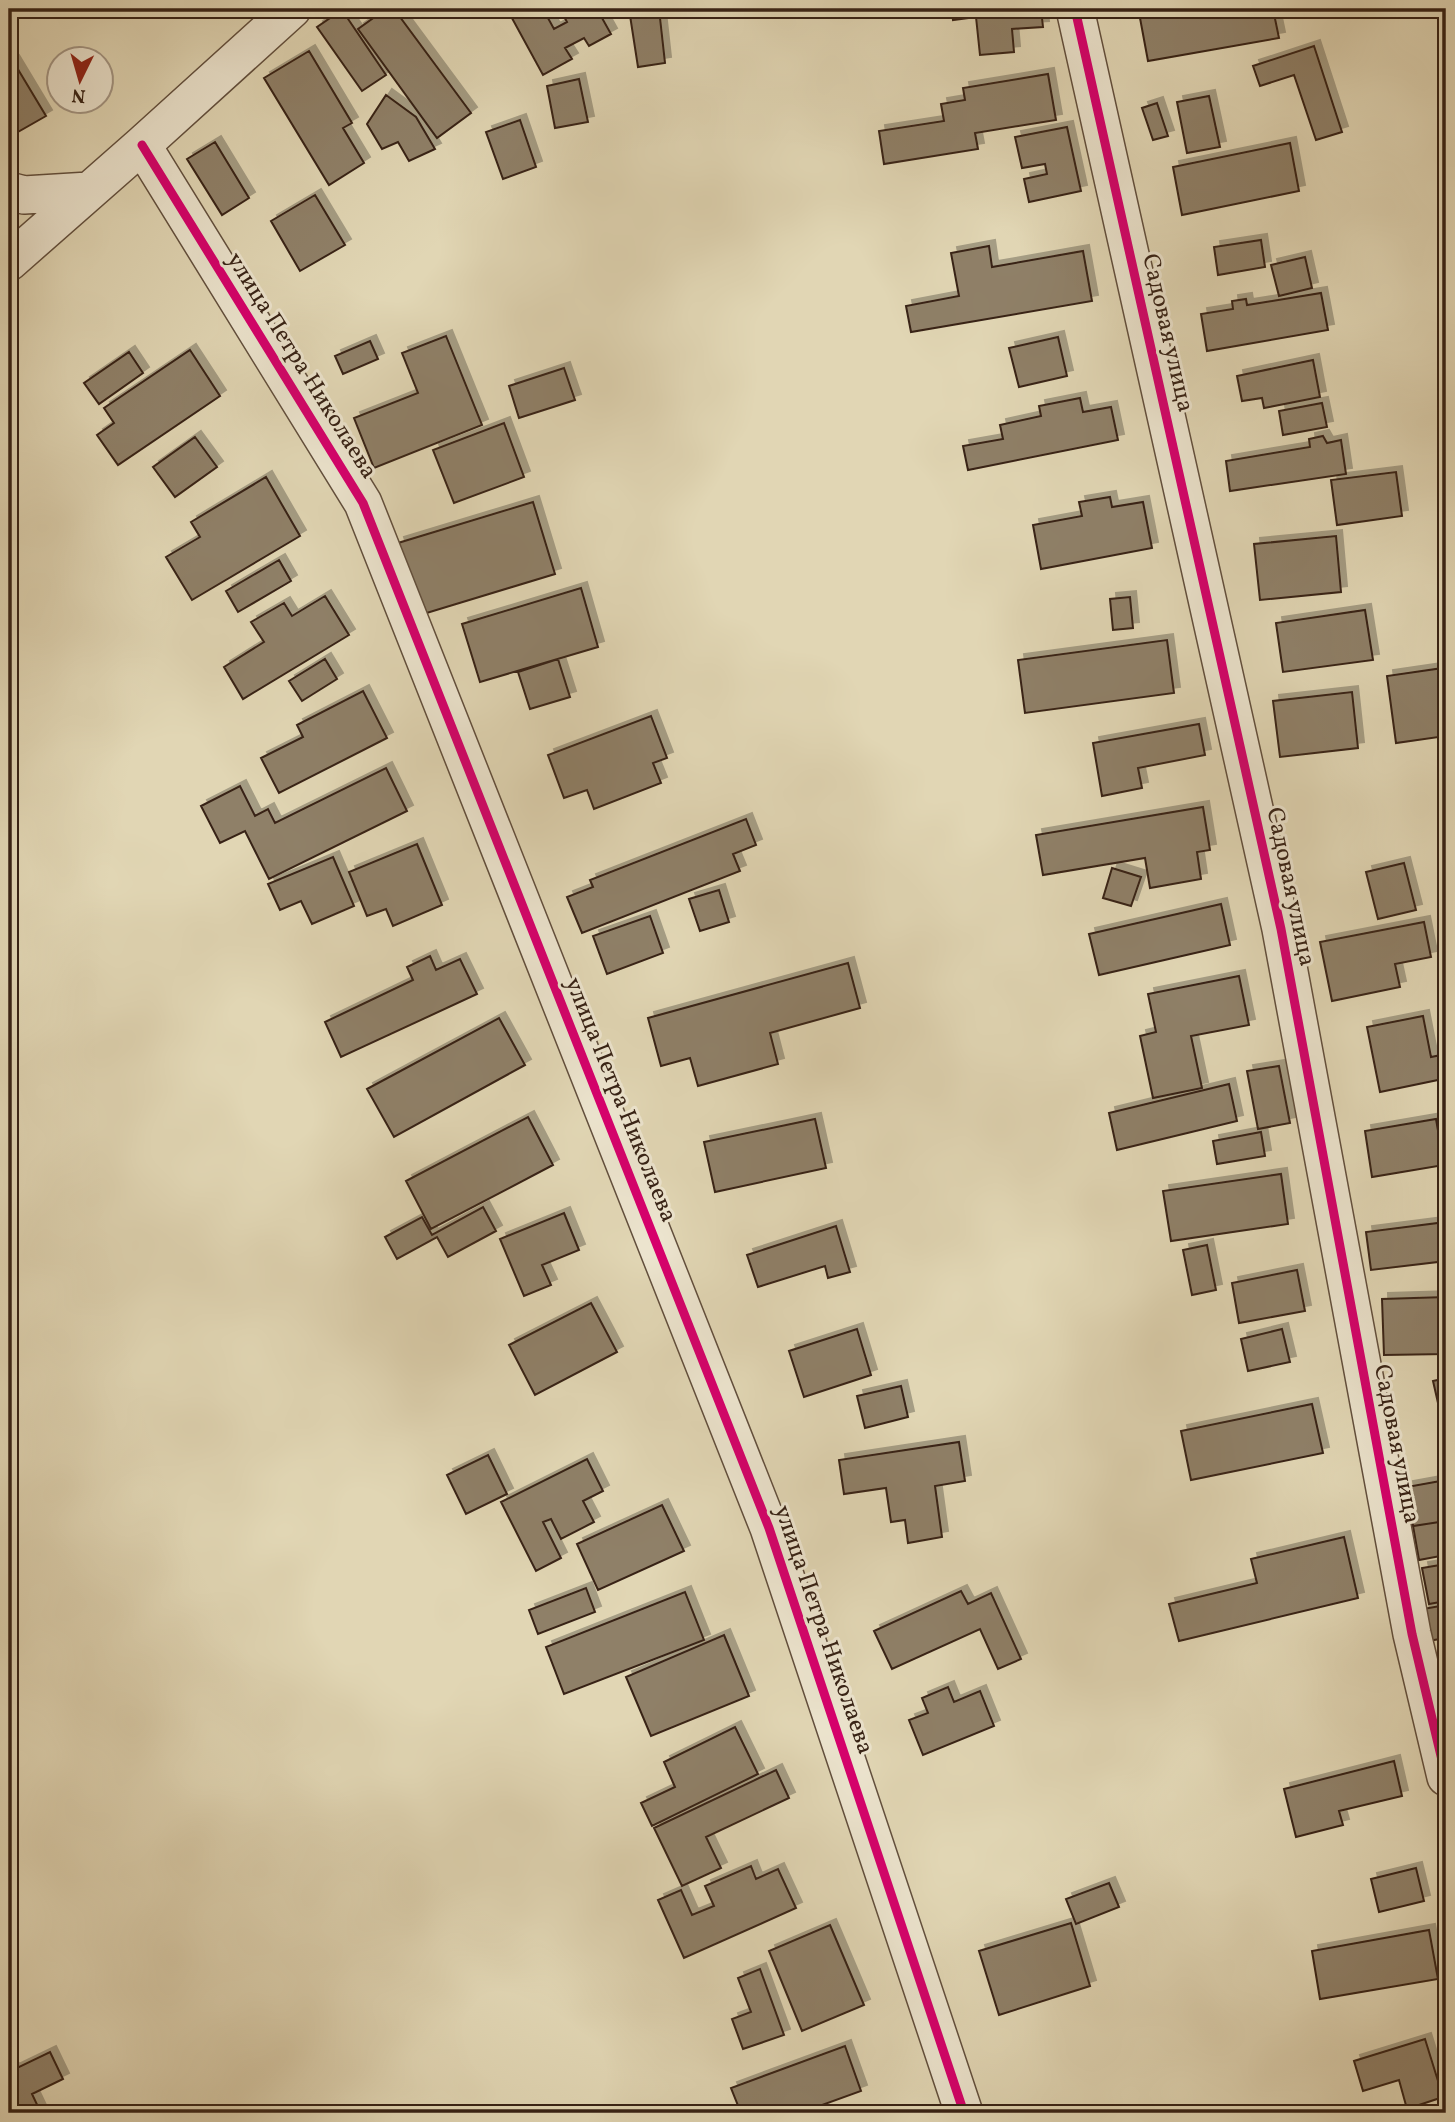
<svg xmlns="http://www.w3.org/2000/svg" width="1455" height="2122" font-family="Vollkorn,serif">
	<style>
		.building { fill: #8f8068; stroke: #372215; stroke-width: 2; filter: url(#shadow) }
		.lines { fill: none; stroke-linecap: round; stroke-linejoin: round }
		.minor-casing { stroke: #624f3d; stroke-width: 40 }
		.minor { stroke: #ece4ce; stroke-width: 37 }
		.cycleway-casing { stroke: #ece4ce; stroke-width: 13 }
		.cycleway { stroke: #d6006c; stroke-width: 9 }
		.labels { text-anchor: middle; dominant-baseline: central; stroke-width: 6; stroke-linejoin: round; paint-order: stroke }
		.street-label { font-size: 24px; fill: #372215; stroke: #ece4ce }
	</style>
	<defs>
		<filter id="shadow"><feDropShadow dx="6" dy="-6" stdDeviation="0" flood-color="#0004"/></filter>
	</defs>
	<rect width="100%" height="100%" fill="#e1d6b4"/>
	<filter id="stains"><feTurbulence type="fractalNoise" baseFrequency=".00286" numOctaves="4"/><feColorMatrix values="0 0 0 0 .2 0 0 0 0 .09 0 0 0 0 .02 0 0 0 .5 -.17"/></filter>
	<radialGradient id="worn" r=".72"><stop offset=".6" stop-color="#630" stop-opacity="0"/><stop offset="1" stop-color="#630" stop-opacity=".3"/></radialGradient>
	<path class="building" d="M386,9H394L471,113L437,138L358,29Z
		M507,9H543L554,29L567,22L560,9H597L611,34L589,46L584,38L565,48L572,59L543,75Z
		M629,9H659L665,63L638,67Z
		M952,9H1041L1043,27L1012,29L1014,52L980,55L976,17L953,20Z
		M1196,9H1273L1279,38L1148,61L1140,18Z
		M342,10L386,75L362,91L317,27Z
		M1314,46L1342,132L1316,140L1294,75L1260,86L1253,66Z
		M309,51L352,123L343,128L364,163L329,185L264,78Z
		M13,61L46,116L9,137V63Z
		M1048,74L1056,120L975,133L978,149L884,164L879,131L944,121L941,104L965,100L963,88Z
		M579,79L588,122L555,128L547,86Z
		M386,95L416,117L435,149L409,161L398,142L382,149L367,124Z
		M1209,96L1220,147L1187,153L1177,102Z
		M1157,103L1168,136L1153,140L1142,108Z
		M520,120L536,167L503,179L486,132Z
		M1067,127L1081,191L1029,202L1024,179L1047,174L1045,164L1022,168L1015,137Z
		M215,142L249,198L222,215L187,159Z
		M1290,143L1299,191L1182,215L1173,167Z
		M315,195L345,245L300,271L271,221Z
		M1261,240L1265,267L1218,275L1214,247Z
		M989,246L992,267L1083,251L1092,301L911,332L906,306L959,296L951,253Z
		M1305,257L1312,288L1279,296L1271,265Z
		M1321,293L1328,330L1207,351L1201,314L1233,309L1232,301L1246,299L1247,305Z
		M446,336L482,425L374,468L354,418L418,393L402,353Z
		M1058,337L1067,376L1019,387L1009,348Z
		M370,341L378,359L343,374L335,356Z
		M190,350L220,396L118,465L97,435L114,423L104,408Z
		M129,352L143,373L99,404L84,383Z
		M1313,360L1320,397L1264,408L1262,398L1242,401L1237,376Z
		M564,368L575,400L519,418L509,386Z
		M1080,398L1083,412L1111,407L1118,440L968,470L963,446L1003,439L1000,425L1041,416L1039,406Z
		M1322,403L1327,427L1283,435L1279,411Z
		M504,423L524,477L454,503L433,450Z
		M1323,436L1327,443L1341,440L1346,474L1230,491L1226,461L1310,447L1309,439Z
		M195,437L217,467L175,497L153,467Z
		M1396,472L1402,516L1337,525L1331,480Z
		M266,477L300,536L192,600L166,557L200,537L191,522Z
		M1110,497L1112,507L1143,502L1152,548L1041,569L1033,525L1082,516L1079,502Z
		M533,502L555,574L420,615L398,543Z
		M1336,536L1341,592L1260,600L1254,544Z
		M279,560L291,581L238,612L226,591Z
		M581,588L598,647L480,682L462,624Z
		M325,596L349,635L243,699L224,667L264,642L251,622L284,603L292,616Z
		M1130,597L1133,628L1113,630L1110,599Z
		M1365,610L1373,660L1283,672L1276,623Z
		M1167,640L1174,693L1025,713L1018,660Z
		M325,659L337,679L302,701L289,681Z
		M558,659L570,697L530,709L518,672Z
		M1443,668L1446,694V736L1396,743L1387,676Z
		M363,691L387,738L279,793L261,758L303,737L297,725Z
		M1352,692L1358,748L1280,757L1273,701Z
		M651,716L667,758L653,763L661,783L594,809L587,790L564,798L548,755Z
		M1199,724L1205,755L1138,768L1142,788L1102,796L1093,743Z
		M386,768L407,811L269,879L245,831L220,843L201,806L240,786L255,816L268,809L275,823Z
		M1203,807L1210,850L1197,852L1201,879L1150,888L1145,858L1043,875L1036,835Z
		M746,819L756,845L733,854L740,871L582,933L567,897L593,887L590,880Z
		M417,844L442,905L393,926L386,909L367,916L349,872Z
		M333,857L354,906L312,924L301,901L280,910L268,884Z
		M1404,863L1416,910L1378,919L1366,872Z
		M1112,868L1141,877L1131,906L1103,898Z
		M719,890L729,922L700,931L689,899Z
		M1221,904L1230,945L1099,975L1089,934Z
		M650,916L663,953L607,974L593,936Z
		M1424,922L1431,957L1395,964L1400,987L1332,1001L1320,942Z
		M430,956L436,970L460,959L477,994L341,1057L325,1022L413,980L407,967Z
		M848,963L860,1008L770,1033L778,1064L698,1086L690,1058L661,1066L648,1018Z
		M1239,976L1249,1025L1191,1036L1202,1088L1153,1098L1140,1036L1156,1032L1148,994Z
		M1423,1016L1431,1057L1446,1054V1096H1441L1438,1080L1380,1092L1367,1027Z
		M499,1018L525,1065L394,1137L367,1089Z
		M1279,1066L1290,1123L1258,1129L1247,1071Z
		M1229,1084L1237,1121L1117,1150L1109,1113Z
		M528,1117L553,1165L431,1229L406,1181Z
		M815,1119L826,1168L715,1192L704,1142Z
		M1436,1119L1444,1165L1372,1177L1365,1131Z
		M1261,1132L1265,1156L1217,1164L1213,1141Z
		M1281,1174L1288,1224L1171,1241L1163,1191Z
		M483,1207L496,1231L448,1257L437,1237L397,1259L385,1237L422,1217L432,1235Z
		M564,1213L579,1250L542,1265L551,1285L524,1296L500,1239Z
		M1446,1222V1261L1371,1270L1366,1232Z
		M836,1226L850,1272L828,1278L825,1266L758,1287L747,1255Z
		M1207,1245L1216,1290L1192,1295L1183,1250Z
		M1297,1270L1305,1311L1239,1323L1232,1283Z
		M1446,1297V1354L1384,1355L1382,1299Z
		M591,1303L617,1352L535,1395L509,1345Z
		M857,1329L871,1375L804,1397L789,1351Z
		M1282,1329L1290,1362L1248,1371L1241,1339Z
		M1446,1378V1438L1433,1381Z
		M901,1386L908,1417L865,1428L857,1396Z
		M1312,1404L1323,1453L1191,1480L1181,1431Z
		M959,1442L965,1481L935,1486L942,1537L908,1543L905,1520L891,1522L886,1488L844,1494L839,1460Z
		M488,1455L507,1494L466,1514L447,1475Z
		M587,1459L603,1491L583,1501L594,1522L561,1539L551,1519L543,1522L561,1558L536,1571L501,1502Z
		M1446,1480V1521L1413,1526L1407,1487Z
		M662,1505L684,1551L598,1590L577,1544Z
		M1446,1521V1555L1419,1560L1413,1526Z
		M1344,1537L1358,1598L1179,1641L1169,1604L1257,1583L1251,1559Z
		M1446,1564V1601L1429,1604L1422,1568Z
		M586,1588L595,1612L538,1634L529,1610Z
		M961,1591L968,1604L991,1593L1021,1659L998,1669L980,1629L892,1669L874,1631Z
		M685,1592L704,1640L564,1694L546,1647Z
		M1446,1605V1638L1428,1641L1423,1609Z
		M724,1635L749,1696L651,1736L626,1677Z
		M948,1687L954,1702L980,1691L994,1726L923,1755L909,1720L928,1713L922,1698Z
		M735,1727L758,1774L652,1826L641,1803L675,1787L664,1762Z
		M1394,1761L1402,1796L1339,1811L1343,1825L1296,1837L1284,1789Z
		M776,1770L789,1798L706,1837L721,1868L682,1886L654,1828Z
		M751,1866L756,1879L778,1869L796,1908L684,1958L658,1900L681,1890L692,1915L714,1906L705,1886Z
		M1416,1868L1424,1901L1379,1912L1371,1879Z
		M1109,1883L1119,1907L1076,1924L1066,1899Z
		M1071,1923L1090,1986L999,2015L979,1951Z
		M830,1925L864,2005L802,2031L769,1951Z
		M1429,1930L1438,1979L1320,1999L1312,1951Z
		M760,1969L784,2035L743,2049L732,2019L751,2012L738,1978Z
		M1425,2039L1443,2097L1407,2109L1399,2080L1363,2091L1354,2061Z
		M845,2046L861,2091L800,2113H741L731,2088Z
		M50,2052L63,2079L32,2094L41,2113H9V2060L13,2070Z"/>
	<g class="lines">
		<g class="minor-casing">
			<path id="minor" d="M1075,9L1281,929L1412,1634L1446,1777
				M142,145L363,503L769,1528L964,2113
				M9,191L24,195L89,191
				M9,262L142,145L292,9"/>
		</g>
		<use href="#minor" class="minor"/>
		<g class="cycleway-casing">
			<path id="cycleway" d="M1075,9L1281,929L1412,1634L1446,1777
				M142,145L363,503L769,1528L964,2113"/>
		</g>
		<use href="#cycleway" class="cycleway"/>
	</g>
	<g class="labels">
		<g class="street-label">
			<text transform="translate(1167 333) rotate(77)">Садовая улица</text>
			<text transform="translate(301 366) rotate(58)">улица Петра Николаева</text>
			<text transform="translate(1290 887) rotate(78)">Садовая улица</text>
			<text transform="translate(620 1100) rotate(68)">улица Петра Николаева</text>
			<text transform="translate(1396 1444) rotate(79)">Садовая улица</text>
			<text transform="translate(823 1630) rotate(71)">улица Петра Николаева</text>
		</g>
	</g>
	<rect width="1455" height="2122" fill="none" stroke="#e1d6b4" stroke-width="35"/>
	<rect x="10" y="10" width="1434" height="2101" fill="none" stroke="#372215" stroke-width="3.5"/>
	<rect x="18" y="18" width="1420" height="2087" fill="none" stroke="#372215" stroke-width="2"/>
	<g transform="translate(80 80) rotate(185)"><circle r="33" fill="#ece4ce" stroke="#a49684" stroke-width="2"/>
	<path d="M0-5L12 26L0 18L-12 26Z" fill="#8f2418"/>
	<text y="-10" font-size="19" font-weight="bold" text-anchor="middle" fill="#372215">N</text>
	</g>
	<rect width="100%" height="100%" filter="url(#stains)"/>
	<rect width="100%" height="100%" fill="url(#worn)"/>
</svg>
